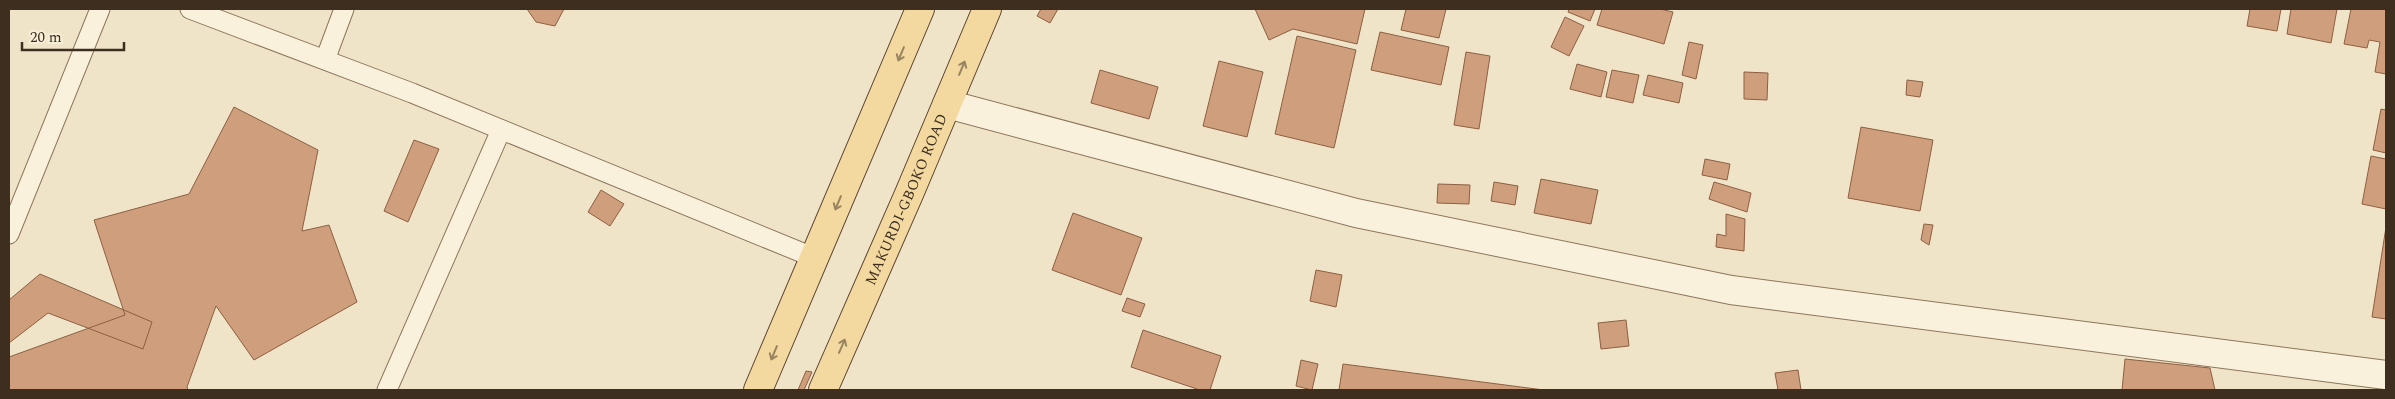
<svg xmlns="http://www.w3.org/2000/svg" width="2395" height="399" font-family="Spectral,serif">
	<style>
		.building { fill: #cf9f7d; stroke: #8d5f41 }
		.lines { fill: none; stroke-linecap: round; stroke-linejoin: round }
		.lane-casing { stroke: #8d765c; stroke-width: 21 }
		.street-casing { stroke: #8d765c; stroke-width: 30 }
		.primary-casing { stroke: #5b4430; stroke-width: 30 }
		.lane { stroke: #faf1dc; stroke-width: 19 }
		.street { stroke: #faf1dc; stroke-width: 28 }
		.primary { stroke: #f3d9a0; stroke-width: 28 }
		.oneway { stroke: #988460 }
		.labels { text-anchor: middle; dominant-baseline: central; stroke-width: 4.5; stroke-linejoin: round; paint-order: stroke }
		.street-label { font-size: 15px; fill: #3d2e20; stroke: #f7eed8 }
	</style>
	<rect width="100%" height="100%" fill="#f0e4c8"/>
	<path class="building" d="M527,9H564L555,26L536,22Z
		M1041,9H1058L1050,23L1037,16Z
		M1255,9H1365L1357,44L1293,29L1269,40Z
		M1406,9H1446L1439,38L1401,30Z
		M1569,9H1595L1590,21L1568,12Z
		M1602,9H1660L1673,12L1664,44L1597,25Z
		M2250,9H2281L2277,31L2247,26Z
		M2291,9H2337L2331,43L2287,34Z
		M2351,9H2386V74L2375,72L2380,42L2369,40L2367,48L2344,44Z
		M1565,17L1584,26L1569,56L1551,47Z
		M1380,32L1449,47L1441,85L1371,70Z
		M1297,36L1356,50L1334,148L1275,134Z
		M1689,42L1703,45L1696,79L1682,75Z
		M1466,52L1490,56L1479,129L1454,125Z
		M1219,61L1263,72L1247,137L1203,126Z
		M1577,64L1607,72L1601,97L1570,89Z
		M1100,70L1158,87L1149,119L1091,103Z
		M1612,70L1639,75L1633,103L1606,97Z
		M1744,72L1768,73L1767,100L1744,99Z
		M1648,75L1683,83L1679,103L1643,95Z
		M1907,80L1923,82L1920,97L1906,95Z
		M234,107L318,150L302,231L329,225L357,302L254,360L216,306L187,387L188,390H9V357L125,315L94,220L189,194Z
		M2381,109L2386,110V153L2373,150Z
		M1861,127L1933,140L1920,211L1848,198Z
		M414,140L439,149L408,222L384,211Z
		M2371,156L2386,159V209L2362,204Z
		M1705,159L1730,164L1727,180L1702,175Z
		M1541,179L1598,190L1591,224L1534,213Z
		M1494,182L1518,186L1515,205L1491,201Z
		M1714,182L1751,193L1747,212L1709,199Z
		M1438,184L1470,185L1469,204L1437,203Z
		M601,190L624,204L610,226L588,212Z
		M1073,213L1142,238L1121,295L1052,270Z
		M1726,214L1745,219L1744,251L1716,247L1717,234L1726,236Z
		M1924,224L1933,225L1929,245L1921,240Z
		M2386,227V319L2372,317Z
		M1316,270L1342,275L1336,307L1310,301Z
		M40,274L152,322L143,349L48,313L9,343V300Z
		M1127,298L1145,304L1140,317L1122,311Z
		M1626,320L1629,346L1601,349L1598,323Z
		M1143,330L1221,356L1210,390H1200L1131,367Z
		M2125,359L2210,368L2215,390H2122Z
		M1301,360L1318,364L1312,390L1296,386Z
		M1343,364L1544,390H1339Z
		M1798,370L1801,390H1778L1775,373Z
		M806,371L812,372L804,390H798Z"/>
	<g class="lines">
		<g class="lane-casing">
			<path id="lane" d="M190,9L412,93L815,258
				M325,60L344,9
				M9,234L100,9
				M387,390L501,130"/>
		</g>
		<g class="street-casing">
			<path id="street" d="M947,104L1356,213L1731,290L2386,375"/>
		</g>
		<g class="primary-casing">
			<g id="primary">
				<path d="M758,390L920,9"/>
				<path id="s1" d="M823,390L909,194L987,9"/>
			</g>
		</g>
		<use href="#lane" class="lane"/>
		<use href="#street" class="street"/>
		<use href="#primary" class="primary"/>
	</g>
	<defs><path id="oneway-shaft" d="M-6 0H5M1.5-3L5.5 0L1.5 3" fill="none" stroke-width="1.6" stroke-linecap="round" stroke-linejoin="round" transform="scale(1.25)"/></defs>
	<g class="oneway">
		<use href="#oneway-shaft" transform="translate(901 54) rotate(113)"/>
		<use href="#oneway-shaft" transform="translate(962 68) rotate(-67)"/>
		<use href="#oneway-shaft" transform="translate(838 203) rotate(113)"/>
		<use href="#oneway-shaft" transform="translate(842 346) rotate(-66)"/>
		<use href="#oneway-shaft" transform="translate(774 353) rotate(113)"/>
	</g>
	<g class="labels">
		<g class="street-label">
			<text stroke="none"><textPath href="#s1" startOffset="208">MAKURDI-GBOKO ROAD</textPath></text>
		</g>
	</g>
	<rect width="2395" height="399" fill="none" stroke="#3d2e20" stroke-width="20"/>
	<path d="M22 42v8h102v-8" fill="none" stroke="#3d2e20" stroke-width="2.5"/>
	<text x="30" y="42" font-size="15" fill="#3d2e20" stroke="#f7eed8" stroke-width="4" paint-order="stroke">20 m</text>
</svg>
